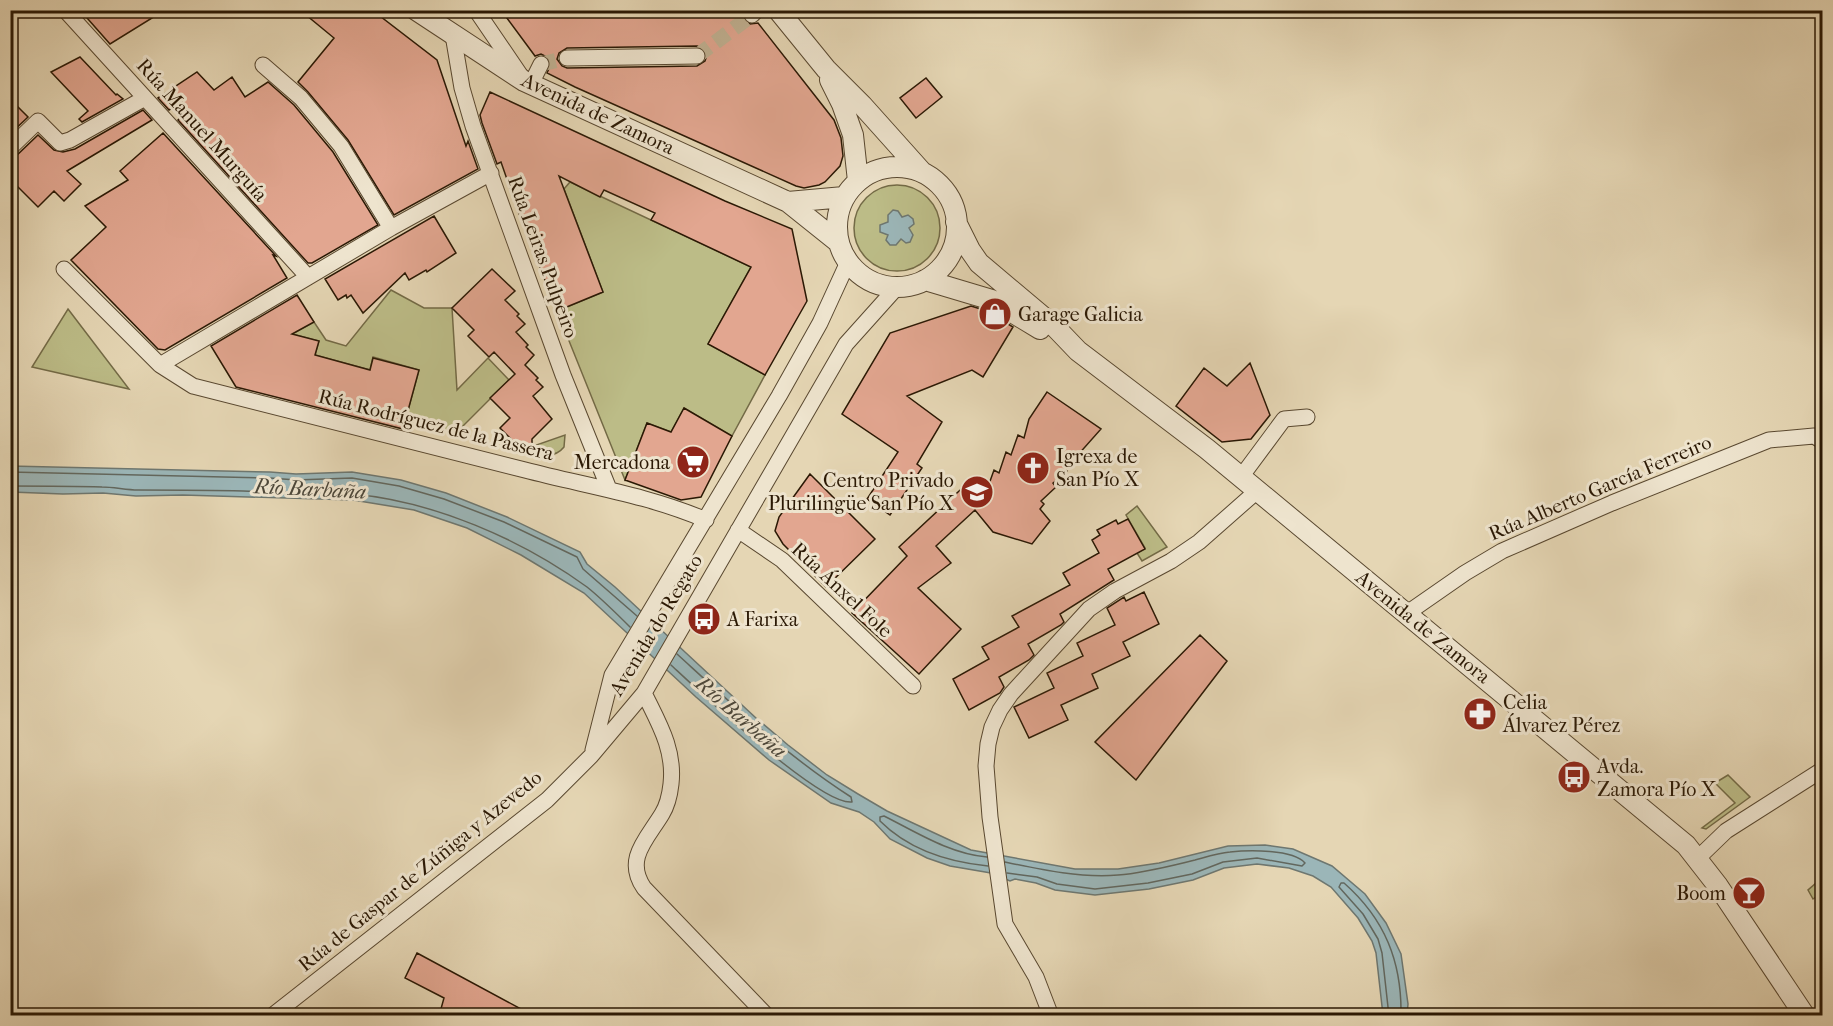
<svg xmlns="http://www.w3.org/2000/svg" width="1833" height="1026" font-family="'IM FELL French Canon',serif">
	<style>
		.green { fill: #bcbc87; stroke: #736a46; stroke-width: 1.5 }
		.water { fill: #9bb6b8; stroke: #6e7770; stroke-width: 1.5 }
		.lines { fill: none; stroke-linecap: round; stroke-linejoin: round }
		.shore { stroke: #62675e; stroke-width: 1.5 }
		.building { fill: #e2a690; stroke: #2a1804; stroke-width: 1.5; fill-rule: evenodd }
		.minor-tunnel { stroke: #c0b091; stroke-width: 15; stroke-dasharray: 15 8; stroke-linecap: butt }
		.minor-casing { stroke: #594830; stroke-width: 17 }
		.tertiary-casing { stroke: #594830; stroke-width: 22 }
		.minor { stroke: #eee4ce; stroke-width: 15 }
		.tertiary { stroke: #eee4ce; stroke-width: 20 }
		.labels { text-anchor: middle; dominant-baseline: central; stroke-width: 6; stroke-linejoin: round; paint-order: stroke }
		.street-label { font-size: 20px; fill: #2a1804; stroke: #eee4ce }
		.poi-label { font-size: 20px; fill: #2a1804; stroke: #eee4ce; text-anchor: start }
		.water-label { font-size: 21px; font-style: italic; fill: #4c473a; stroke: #eee4ce }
	</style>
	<rect width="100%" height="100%" fill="#e5d6b4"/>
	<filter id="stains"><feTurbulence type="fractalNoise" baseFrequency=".00333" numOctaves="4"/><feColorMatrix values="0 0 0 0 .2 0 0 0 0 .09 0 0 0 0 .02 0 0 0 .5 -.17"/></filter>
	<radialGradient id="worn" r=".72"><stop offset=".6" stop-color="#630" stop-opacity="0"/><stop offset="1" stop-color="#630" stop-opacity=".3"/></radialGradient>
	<path class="green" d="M570,182L751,267L708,344L765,375L732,436L684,408L671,432L647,423L625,480L557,311L603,292L564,189Z
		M854 228a43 43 0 1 1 86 0a43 43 0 1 1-86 0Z
		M391,290L424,308H452L457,390L488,358L509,380L456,433L405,421L419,370L373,357L370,370L315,355L319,341L292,334L314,322L326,340L346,346Z
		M68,309L129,389L32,367Z
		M565,435L564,447C553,461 536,453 522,450Z
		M1137,506L1167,547L1142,561L1137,553L1145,548L1126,515Z
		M1728,775L1750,797L1706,829L1702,828L1735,803L1715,783Z
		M1822,878V898L1820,894L1813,899L1808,890Z"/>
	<path class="water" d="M893,210L898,211L902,217L908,215L913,219L914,224L909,228L913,235L910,242L906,243L901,239L896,245H890L886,240L888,235L880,232V225L888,222V215Z
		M10,466L270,472L296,474L352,472L401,480L446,493L507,517L580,552L587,564L615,587L756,718L788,745L827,775L858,794L887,811L971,850L1075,869H1118L1159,863L1228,846L1265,845L1293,849L1332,866L1365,894L1386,923L1401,954L1408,1004L1407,1015H1383L1376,953L1372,941L1358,918L1331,887L1313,876L1289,868L1257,864L1224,868L1193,880L1149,889L1095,895L1055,890L1036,883L1015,879L1010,881L991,873L950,866L927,858L890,839L874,822L859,812L831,803L769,760L696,697L584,593L521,555L467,528L414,510L353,500L183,495L136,496L103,493L63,494L11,492Z"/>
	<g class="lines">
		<path class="shore" d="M10,472L270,478L296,480L352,478L399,486L444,499L504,522L577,557L583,569L637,616
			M10,486C41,486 71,486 102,487C114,487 126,490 138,490C173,490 208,490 243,491C279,493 315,491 352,494C433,501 521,539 587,587C602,599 616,613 630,627
			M671,665C698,690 820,806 852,802L851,797C787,756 733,705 677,654
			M987,857C950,854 916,832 884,816L880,817V821C908,849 948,862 988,866
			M1005,862C1043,870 1080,878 1118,875C1144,873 1170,866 1195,860C1206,857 1218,853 1230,852C1248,850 1293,849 1305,863L1302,866L1257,858L1223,862L1192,874L1148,883L1095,889L1057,884L1037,877L1007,873
			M1389,1016L1382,953L1378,939L1363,914L1339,887L1341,883H1344C1385,919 1402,962 1401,1016"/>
	</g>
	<path class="building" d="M80,10H165L110,44Z
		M300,10H372L437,60L466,146L468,141L478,169L394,215L348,140L308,92L298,82L334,38Z
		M501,10H744L742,17L745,21L750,24L758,23L834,120L841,138L843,156L840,166L825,182L819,185L804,188L796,186L575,87L547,73L551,64L549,58L541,54L535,56ZM697,46L702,48L707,55L705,61L697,66L567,68L562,66L557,59L559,53L567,48Z
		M80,57L116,95L117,94L123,99L82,122L79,119L88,111L51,72Z
		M197,72L214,90L232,77L245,97L268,82L294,105L333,152L378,225L312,263H308L178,120L188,110L182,102L169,110L158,98Z
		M926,78L942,97L916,118L900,98Z
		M490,92L725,201L792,229L807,301L765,375L708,344L751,267L651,220L655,213L604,190L600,197L559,176L603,292L557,311L518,211L501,162L497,164L482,123L480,115Z
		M10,99L28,117L10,134Z
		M143,110L152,120L67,171L81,184L64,201L54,191L38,207L10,179V158L17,155L38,135L54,150L63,152L75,149Z
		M163,133L276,256L273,255L287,278L165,350L158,349L71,260L106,227L85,206L128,180L120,171Z
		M434,216L456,253L427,272L426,270L409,280L405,273L363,313L351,295L347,298L346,295L338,300L325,279Z
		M492,269L515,291L505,300L519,314L517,316L525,324L516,332L528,345L526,347L534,355L525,365L538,378L536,380L543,387L533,396L552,419L532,439V446L522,450L500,428L510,418L490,398L515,374L494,352L489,357L468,336L474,330L452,308Z
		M297,295L314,322L292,334L319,341L315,355L370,370L373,358L419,370L403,429L236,387L211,346Z
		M971,306L987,311L1013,327L983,377L972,370L907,396L942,422L917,464L922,468L890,515L867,499L898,452L842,414L890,333Z
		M1250,363L1270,415L1251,439L1222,442L1176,406L1204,368L1227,386Z
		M1047,392L1101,429L1077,456L1064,466L1067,471L1053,483L1056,487L1041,501L1044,504L1040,509L1050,521L1032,544L993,532L975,510L936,546L951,563L918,588L961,629L919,674L852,613L907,556L899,547L973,478L989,484L994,470L999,473L1006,452L1011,455L1018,435L1024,438L1029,419Z
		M684,408L732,436L701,497L681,500L625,480L647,423L671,432Z
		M810,474L875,539L826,587L783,544L775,531L779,517Z
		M1128,519L1145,549L1108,569L1114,580L1060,614L1064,622L1061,625L1028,644L1034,655L1029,660L999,677L1004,687L1000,693L969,710L953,679L989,659L982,647L1019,627L1012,616L1070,585L1063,573L1099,553L1092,540L1100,535L1097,530L1116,520L1118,524Z
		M1144,592L1159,624L1123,642L1130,656L1092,674L1098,688L1061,705L1068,720L1029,738L1014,707L1054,688L1047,673L1083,656L1077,643L1115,625L1107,608L1124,597L1126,601Z
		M1200,635L1227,661L1136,780L1095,742Z
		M417,953L534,1016H439L444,998L405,978Z"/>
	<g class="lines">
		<path class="minor-tunnel" d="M697,56L752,15
			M541,64L567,58"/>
		<g class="minor-casing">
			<path id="minor" d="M65,10L308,277
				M476,10L521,76
				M752,15L757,10
				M453,35L462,88L473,126L563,375L609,489
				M567,58L697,56
				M263,65L301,98L341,146L391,228
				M531,84L541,64
				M10,148L38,121L60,143L70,140L145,98
				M64,269L160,365L193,386C304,414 415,442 525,470C586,486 648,495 706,520
				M160,365L391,228L491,173
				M1241,477L1284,419L1307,417
				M738,530L782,560L913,686
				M1406,614L1465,573L1502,551L1612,503L1769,440L1814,436L1822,441
				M644,693C658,722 675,749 671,784C670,793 667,806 662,814C647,839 624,859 644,888L767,1016
				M593,750L612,675L779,396L820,323L848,262
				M1698,858L1726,831L1822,770
				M272,1016L547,800L591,756L644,693L846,344L898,286
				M1051,1016L1036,977L1005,924L990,817L986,766L988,744L992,727L1000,710L1011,694L1089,609L1115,591L1171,561L1199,542L1257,491"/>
		</g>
		<g class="tertiary-casing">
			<path id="tertiary" d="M416,10L524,81L788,202L838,242
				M778,10L826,69L862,105L922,172
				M830,80L842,104L853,135L858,181
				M837 227a60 60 0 1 1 120 0a60 60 0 1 1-120 0Z
				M788,202L844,197
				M956,222L970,250L979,263L1055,327L1078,351L1207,449L1686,845L1718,886L1805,1016
				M925,280L992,300L1040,329"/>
		</g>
		<use href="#minor" class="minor"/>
		<use href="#tertiary" class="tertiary"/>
	</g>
	<defs>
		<g id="shop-disc" transform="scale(1.725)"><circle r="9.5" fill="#8f2418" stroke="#eee4ce"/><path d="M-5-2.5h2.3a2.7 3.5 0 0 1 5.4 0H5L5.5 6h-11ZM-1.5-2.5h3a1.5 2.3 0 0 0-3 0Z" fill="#fff"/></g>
		<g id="supermarket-disc" transform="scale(1.725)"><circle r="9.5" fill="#8f2418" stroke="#eee4ce"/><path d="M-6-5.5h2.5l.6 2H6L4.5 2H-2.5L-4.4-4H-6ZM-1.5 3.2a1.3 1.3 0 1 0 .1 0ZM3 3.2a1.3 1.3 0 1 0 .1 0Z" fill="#fff"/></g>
		<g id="church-disc" transform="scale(1.725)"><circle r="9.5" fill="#8f2418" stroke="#eee4ce"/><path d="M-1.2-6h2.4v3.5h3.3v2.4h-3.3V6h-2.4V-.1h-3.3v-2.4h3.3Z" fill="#fff"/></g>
		<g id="school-disc" transform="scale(1.725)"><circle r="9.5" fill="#8f2418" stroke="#eee4ce"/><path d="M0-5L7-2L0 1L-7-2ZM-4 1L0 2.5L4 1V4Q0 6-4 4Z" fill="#fff"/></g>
		<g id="bus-disc" transform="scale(1.725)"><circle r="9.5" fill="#8f2418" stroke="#eee4ce"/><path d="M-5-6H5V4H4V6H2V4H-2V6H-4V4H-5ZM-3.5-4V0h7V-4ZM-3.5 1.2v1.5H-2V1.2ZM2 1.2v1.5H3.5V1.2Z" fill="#fff"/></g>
		<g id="pharmacy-disc" transform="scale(1.725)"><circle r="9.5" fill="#8f2418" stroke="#eee4ce"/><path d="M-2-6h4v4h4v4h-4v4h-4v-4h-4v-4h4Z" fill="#fff"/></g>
		<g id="bar-disc" transform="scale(1.725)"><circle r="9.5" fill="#8f2418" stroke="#eee4ce"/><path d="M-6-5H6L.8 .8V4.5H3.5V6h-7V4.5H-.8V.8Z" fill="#fff"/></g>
	</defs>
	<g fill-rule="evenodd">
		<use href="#shop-disc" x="995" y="314"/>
		<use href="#supermarket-disc" x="693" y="462"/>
		<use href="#church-disc" x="1033" y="468"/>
		<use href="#school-disc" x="977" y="492"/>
		<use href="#bus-disc" x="704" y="619"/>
		<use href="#pharmacy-disc" x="1480" y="714"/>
		<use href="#bus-disc" x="1574" y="777"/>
		<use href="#bar-disc" x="1749" y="893"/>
	</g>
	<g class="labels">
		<g class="street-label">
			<text transform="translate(598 114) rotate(25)">Avenida de Zamora</text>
			<text transform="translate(202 130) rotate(48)">Rúa Manuel Murguía</text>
			<text transform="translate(543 257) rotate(70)">Rúa Leiras Pulpeiro</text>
			<text transform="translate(436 425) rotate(14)">Rúa Rodríguez de la Passera</text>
			<text transform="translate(1600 488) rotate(-23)">Rúa Alberto García Ferreiro</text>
			<text transform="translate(842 590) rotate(43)">Rúa Ánxel Fole</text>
			<text transform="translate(656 625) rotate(-59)">Avenida do Regato</text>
			<text transform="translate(1423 627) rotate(39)">Avenida de Zamora</text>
			<text transform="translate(420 871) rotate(-39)">Rúa de Gaspar de Zúñiga y Azevedo</text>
		</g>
		<g class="poi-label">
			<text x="1018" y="314">Garage Galicia</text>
			<text x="1056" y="456">Igrexa de<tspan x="1056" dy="23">San Pío X</tspan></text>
			<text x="670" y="462" text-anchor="end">Mercadona</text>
			<text x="954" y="480" text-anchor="end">Centro Privado<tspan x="954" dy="23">Plurilingüe San Pío X</tspan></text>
			<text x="727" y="619">A Farixa</text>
			<text x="1503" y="702">Celia<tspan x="1503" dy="23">Álvarez Pérez</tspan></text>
			<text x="1597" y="766">Avda.<tspan x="1597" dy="23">Zamora Pío X</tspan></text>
			<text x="1726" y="893" text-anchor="end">Boom</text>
		</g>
		<g class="water-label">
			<text transform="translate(310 489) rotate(3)">Río Barbaña</text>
			<text transform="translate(741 717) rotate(41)">Río Barbaña</text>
		</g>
	</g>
	<rect width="1833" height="1026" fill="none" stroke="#e5d6b4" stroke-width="36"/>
	<rect x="12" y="12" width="1809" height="1002" fill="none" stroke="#2a1804" stroke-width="3"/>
	<rect x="18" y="18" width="1797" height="990" fill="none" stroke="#2a1804" stroke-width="1.5"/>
	<rect width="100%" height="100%" filter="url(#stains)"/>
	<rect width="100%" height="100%" fill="url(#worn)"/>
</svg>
